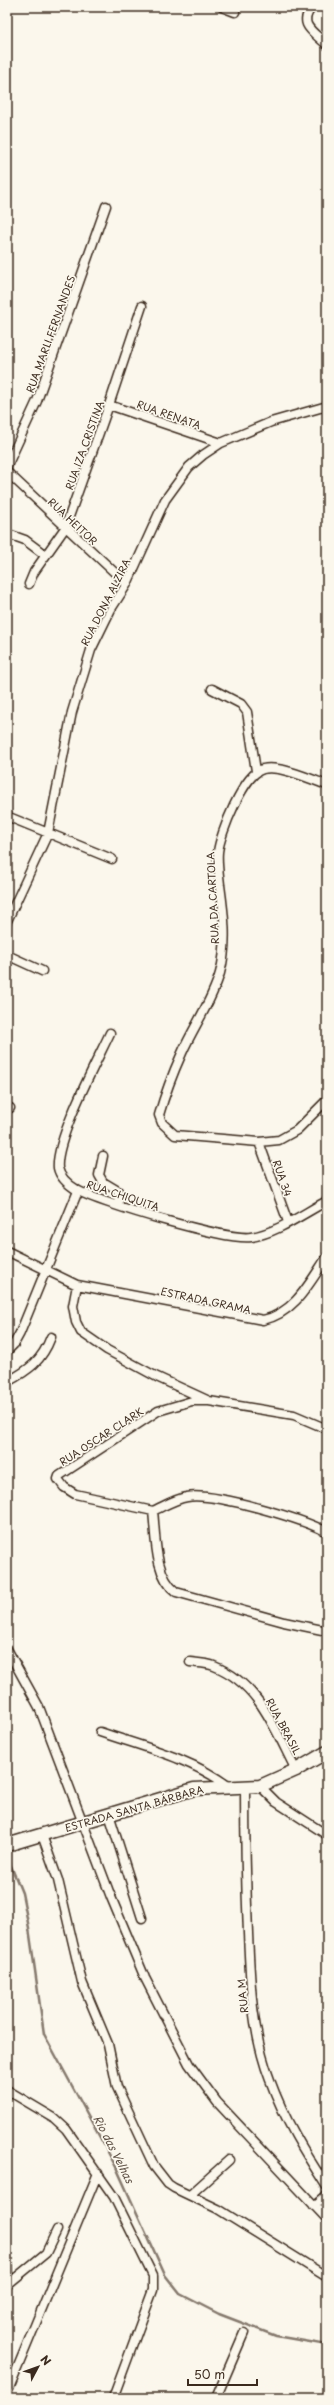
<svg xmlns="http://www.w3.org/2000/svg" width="334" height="2405" font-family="'Playpen Sans',sans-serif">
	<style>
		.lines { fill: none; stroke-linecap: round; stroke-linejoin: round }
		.stream { stroke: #85796d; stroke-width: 2.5 }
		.street-casing { stroke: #3b2a1e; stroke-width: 11 }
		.secondary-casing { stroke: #3b2a1e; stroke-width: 15 }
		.street { stroke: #fbf7ec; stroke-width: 8 }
		.secondary { stroke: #fbf7ec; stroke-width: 12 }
		.labels { text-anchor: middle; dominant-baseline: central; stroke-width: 3.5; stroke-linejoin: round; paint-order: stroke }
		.street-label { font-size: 10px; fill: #3b2a1e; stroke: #fbf7ec }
		.water-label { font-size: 11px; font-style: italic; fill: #605246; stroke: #fbf7ec }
	</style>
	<rect width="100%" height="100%" fill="#fbf7ec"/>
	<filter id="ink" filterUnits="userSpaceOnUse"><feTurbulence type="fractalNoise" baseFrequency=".025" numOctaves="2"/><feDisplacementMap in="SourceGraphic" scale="8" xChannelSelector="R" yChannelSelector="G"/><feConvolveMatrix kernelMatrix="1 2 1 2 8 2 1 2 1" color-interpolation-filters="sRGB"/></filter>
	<g filter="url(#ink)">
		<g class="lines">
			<path class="stream" d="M7,1769V1780
				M7,1856L22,1893L29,1928L44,2034L116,2167L165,2275L180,2294L219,2314L276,2336L327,2345"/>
			<g class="street-casing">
				<path id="street" d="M222,7L235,12
					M312,7C297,25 314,32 327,45
					M109,405L221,443
					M7,466L37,401L106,206
					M7,472L127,584
					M11,535L25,540L45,555
					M29,584L34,572L65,528L109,405L142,306
					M212,689L241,704L247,712L256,771
					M327,785C311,779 279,765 263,769C244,773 220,834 218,852C217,863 219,875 220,885C224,914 228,944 220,973C212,1001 194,1026 182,1053C173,1073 165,1094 159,1115L162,1123L175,1135L259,1142L279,1140L297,1130L327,1100
					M9,817L112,859
					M7,921L48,833L72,712L91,650L111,609L127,584L165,500L189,467L203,455L221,443L271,422L327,406
					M7,955L42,971
					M110,1033C97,1061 55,1140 58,1168C60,1178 69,1185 77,1190C99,1203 228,1241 251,1237C277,1233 304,1213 327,1201
					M7,1107L10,1108
					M259,1142L288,1222
					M103,1156L99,1175L103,1182L118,1191L119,1206
					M7,1251L77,1285L263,1320C295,1313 310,1282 327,1257
					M77,1285L73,1306L76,1322L81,1332L107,1350L157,1377L209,1401L294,1415L327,1429
					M7,1351L14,1344L20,1333L78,1191
					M7,1382C29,1370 42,1361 51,1337
					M153,1511L75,1494L64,1487L58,1479L59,1476L158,1411L192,1401H208
					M327,1532C303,1519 213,1492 187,1497C175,1499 164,1506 153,1511C156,1537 154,1575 176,1592L284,1622L327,1631
					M7,1649L39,1707L111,1897L145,1978L189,2064L217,2102L327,2219
					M190,1662C197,1663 207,1663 214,1666C260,1684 275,1730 296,1770
					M100,1732C143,1747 191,1758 228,1786
					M260,1786L276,1802L327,1835
					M245,1787C245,1836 246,1885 248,1933C250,1982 252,2034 270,2080C284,2119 305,2153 327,2187
					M109,1814L142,1918
					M42,1835L58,1880L82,1982L108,2044L117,2087L154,2166L168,2184L174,2188L218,2209L327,2277
					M7,2090L54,2118L66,2129L114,2197L153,2276V2290L113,2398
					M190,2195L229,2160
					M314,2206L327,2195
					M7,2260L8,2283
					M7,2285L46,2253L57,2230
					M7,2393L98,2173
					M216,2398L244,2333"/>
			</g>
			<g class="secondary-casing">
				<path id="secondary" d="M7,1845L194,1789L260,1786L296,1770L327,1752"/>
			</g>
			<use href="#street" class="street"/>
			<use href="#secondary" class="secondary"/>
		</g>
	</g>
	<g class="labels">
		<g class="street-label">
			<text transform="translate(50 334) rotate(-70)">RUA MARLI FERNANDES</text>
			<text transform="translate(169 414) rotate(19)">RUA RENATA</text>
			<text transform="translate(84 445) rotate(-70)">RUA IZA CRISTINA</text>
			<text transform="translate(73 521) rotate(43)">RUA HEITOR</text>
			<text transform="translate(105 602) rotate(-63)">RUA DONA ALZIRA</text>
			<text transform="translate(212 898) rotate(-93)">RUA DA CARTOLA</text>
			<text transform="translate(283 1178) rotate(71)">RUA 34</text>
			<text transform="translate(123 1195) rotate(18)">RUA CHIQUITA</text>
			<text transform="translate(206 1300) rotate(12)">ESTRADA GRAMA</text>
			<text transform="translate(101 1436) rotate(-33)">RUA OSCAR CLARK</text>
			<text transform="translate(284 1726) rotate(62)">RUA BRASIL</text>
			<text transform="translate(134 1808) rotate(-16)">ESTRADA SANTA BÁRBARA</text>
			<text transform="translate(242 1996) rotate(-96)">RUA M</text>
		</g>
		<g class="water-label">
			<text transform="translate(114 2149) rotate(63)">Rio das Velhas</text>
		</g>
	</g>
	<rect width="334" height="2405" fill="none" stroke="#fbf7ec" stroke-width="24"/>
	<rect x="12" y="12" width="310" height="2381" fill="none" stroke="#3b2a1e" stroke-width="1.5" filter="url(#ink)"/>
	<g transform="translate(38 2367) rotate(49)" stroke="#fbf7ec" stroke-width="3" paint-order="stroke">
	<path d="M0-3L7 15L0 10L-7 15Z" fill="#3b2a1e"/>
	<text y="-6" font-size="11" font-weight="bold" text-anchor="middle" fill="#3b2a1e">N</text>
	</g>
	<path d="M188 2379v6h69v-6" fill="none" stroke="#3b2a1e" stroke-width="2"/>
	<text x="194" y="2379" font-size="12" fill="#3b2a1e" stroke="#fbf7ec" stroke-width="3" paint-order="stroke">50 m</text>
</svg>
